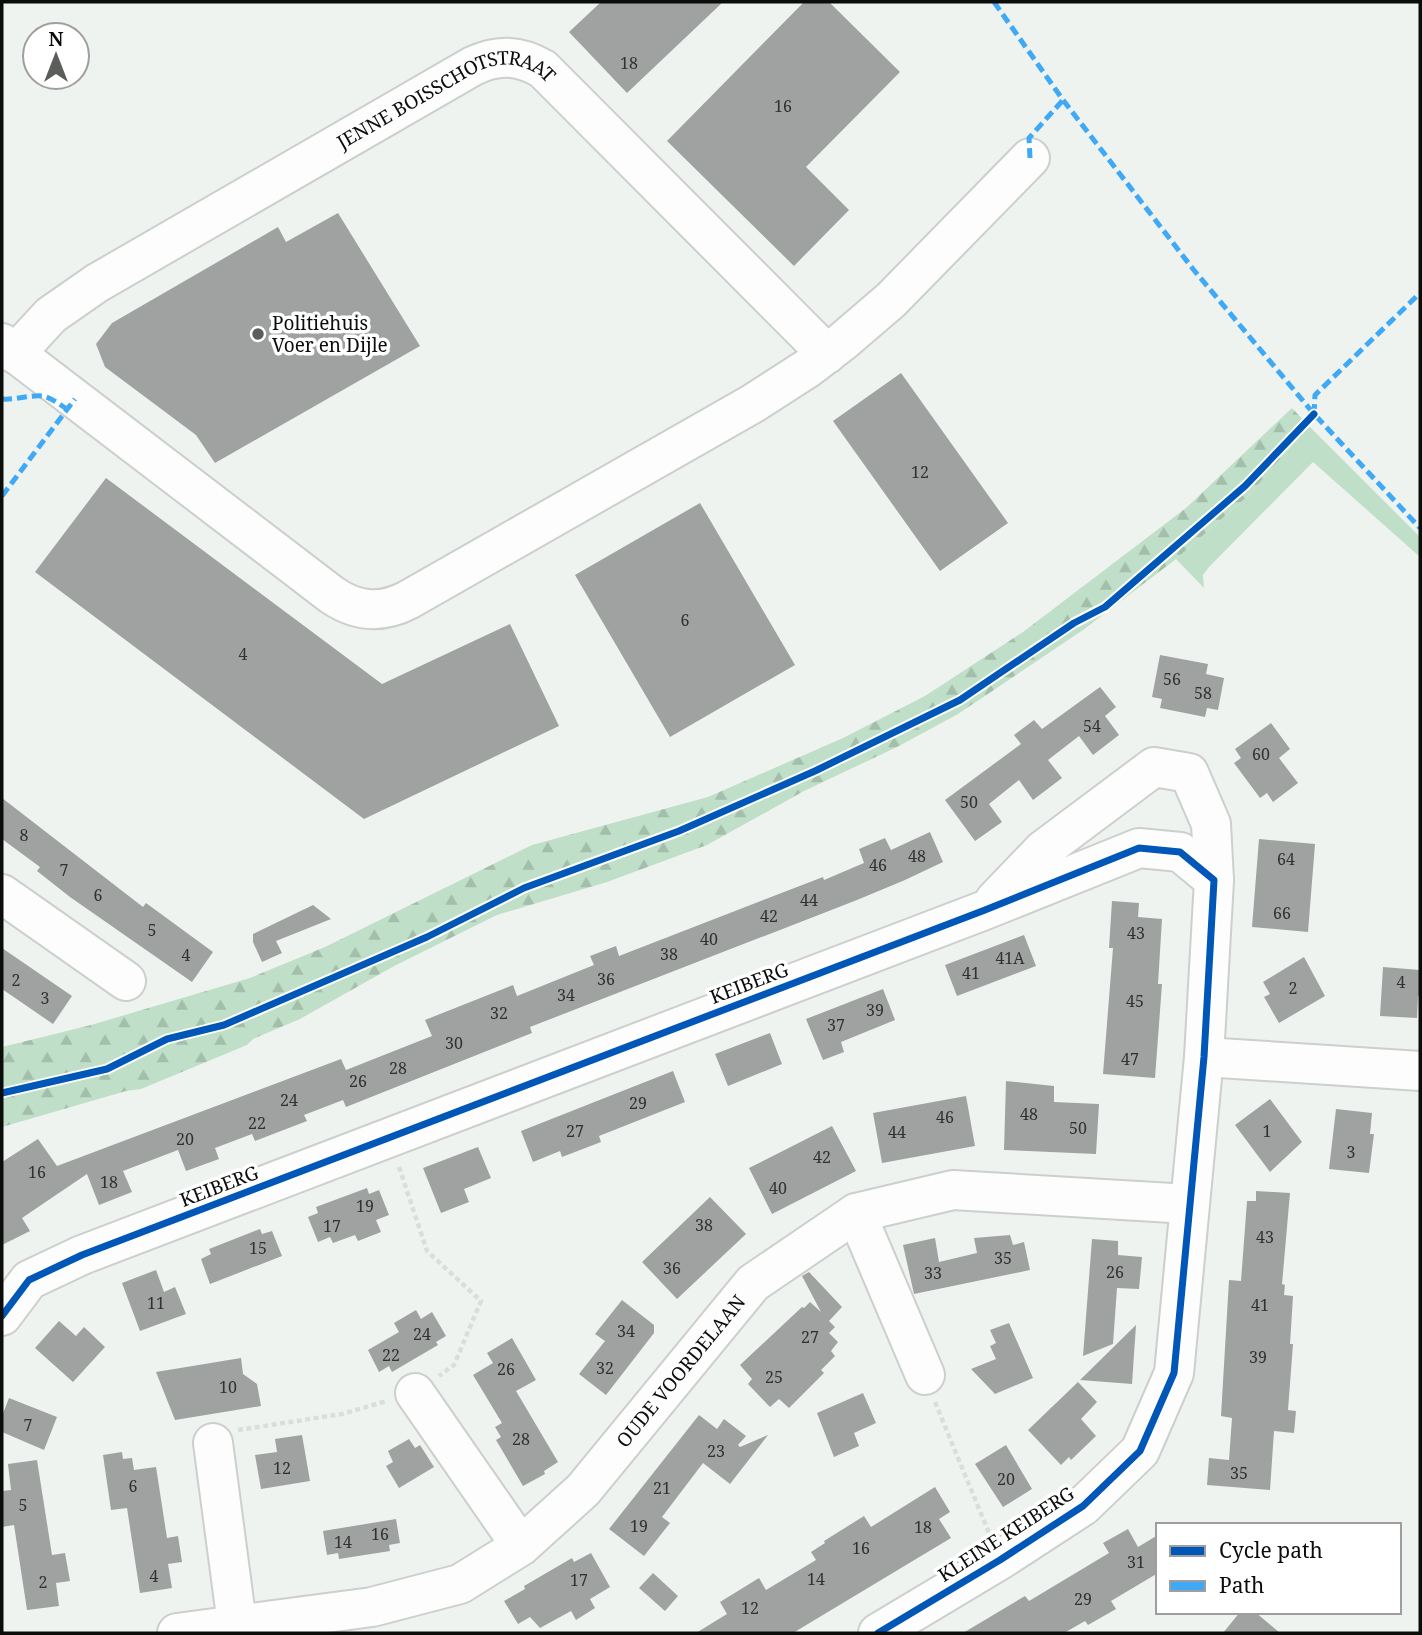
<svg xmlns="http://www.w3.org/2000/svg" width="1422" height="1635" font-family="'Noto Serif',serif">
	<style>
		.grass { fill: #bfdfc8 }
		.forest { fill: url(#forest-firs) }
		.building { fill: #9fa2a0 }
		.lines { fill: none; stroke-linecap: round; stroke-linejoin: round }
		.minor-casing { stroke: #cccfcc; stroke-width: 42 }
		.path { stroke: #dbdddc; stroke-width: 4.5; stroke-dasharray: 5 3.5; stroke-linecap: butt }
		.minor { stroke: #fdfdfd; stroke-width: 38 }
		.quiet { stroke: #3fa9f5; stroke-width: 5; stroke-dasharray: 10 5; stroke-linecap: butt }
		.cycleway-casing { stroke: #fff; stroke-width: 11 }
		.cycleway { stroke: #0057b8; stroke-width: 7 }
		.poi-dot { fill: #5b5e5b; stroke: #fff; stroke-width: 2.5 }
		.labels { text-anchor: middle; dominant-baseline: central; stroke-width: 7; stroke-linejoin: round; paint-order: stroke }
		.number-label { font-size: 16px; fill: #303230 }
		.street-label { font-size: 19px; fill: #0b0d0b; stroke: #fff }
		.poi-label { font-size: 19px; fill: #0b0d0b; stroke: #fff; text-anchor: start }
	</style>
	<defs>
		<pattern id="forest-firs" width="22" height="20" patternUnits="userSpaceOnUse" patternTransform="scale(1.75)"><rect width="22" height="20" fill="#bfdfc8"/><path d="M5 1l3.5 6h-7zM16 11l3.5 6h-7z" fill="#a3beaa"/></pattern>
	</defs>
	<rect width="100%" height="100%" fill="#eff3f0"/>
	<path class="grass" d="M1309,426L1420,537V557L1313,462L1209,567L1203,575L1204,588L1176,559L1249,495Z"/>
	<path class="forest" d="M1292,408L1309,426L1249,495L1176,559L1083,630L958,714L897,747L804,791L707,845L607,882L497,915L396,965L300,1019L253,1039L247,1045L141,1089L126,1091L2,1127V1047L91,1025L250,978L325,947L532,845L708,797L843,738L925,696L1023,632L1186,508Z"/>
	<path class="building" d="M601,2H723L627,93L569,32Z
		M804,2H829L900,72L806,167L849,210L794,266L667,141Z
		M338,213L420,346L215,463L196,435L105,367L96,344L112,323L278,227L286,242Z
		M901,373L1008,523L940,571L833,421Z
		M106,478L382,684L510,624L559,726L364,819L35,572Z
		M700,503L795,665L670,737L575,575Z
		M1160,655L1208,664L1206,674L1224,678L1218,710L1207,708L1205,717L1160,708L1162,699L1152,697Z
		M1100,687L1116,707L1105,716L1119,735L1093,755L1079,736L1048,760L1062,778L1033,800L1019,780L989,804L1002,822L975,841L945,800L1021,744L1014,735L1034,720L1042,729Z
		M1271,723L1290,749L1279,758L1298,783L1273,802L1267,793L1260,798L1234,763L1241,758L1235,749Z
		M2,798L143,907L146,903L213,952L192,982L70,897L37,871L40,867L2,839Z
		M930,832L943,862L905,880L857,900L530,1027L532,1033L346,1107L343,1100L304,1115L307,1121L255,1141L252,1134L215,1148L219,1159L186,1171L178,1150L123,1171L132,1192L99,1205L87,1174L22,1218L30,1231L2,1245V1162L38,1139L57,1166L341,1059L346,1070L432,1036L425,1020L513,985L517,996L594,965L590,956L616,946L619,956L823,877L824,880L864,863L859,849L885,838L891,850Z
		M1259,839L1315,844L1308,932L1252,927Z
		M1112,901L1139,903L1138,917L1162,919L1158,984H1162L1155,1078L1103,1074L1113,948H1109Z
		M313,905L331,919L276,941L282,953L262,962L253,942V934Z
		M1024,935L1036,966L957,996L945,965Z
		M2,948L72,996L53,1024L2,989Z
		M1304,957L1325,996L1279,1023L1264,997L1270,994L1263,982Z
		M1383,967L1420,970V996H1418L1417,1018L1380,1016Z
		M883,989L895,1020L841,1042L844,1052L823,1060L806,1019Z
		M770,1033L782,1064L728,1086L715,1054Z
		M673,1071L685,1102L599,1136L601,1142L562,1157L560,1151L533,1162L521,1131Z
		M1006,1081L1054,1086V1102L1099,1104L1096,1154L1004,1150Z
		M966,1096L975,1146L882,1163L873,1113Z
		M1270,1099L1302,1142L1270,1172L1235,1125Z
		M1336,1109L1372,1113L1370,1134H1374L1369,1173L1329,1169Z
		M832,1126L856,1171L772,1214L749,1168Z
		M478,1147L491,1178L464,1189L469,1202L441,1213L423,1168Z
		M367,1188L369,1194L379,1190L389,1215L376,1220L381,1232L358,1241L355,1235L333,1243L330,1237L318,1242L308,1217L318,1213L316,1207Z
		M1256,1191L1290,1193L1282,1284L1285,1285L1284,1295L1293,1296L1290,1344H1293L1288,1410L1296,1411L1294,1433L1274,1431L1270,1490L1207,1485L1209,1458L1229,1460L1232,1418L1221,1416L1229,1280L1241,1281L1247,1201H1256Z
		M710,1197L746,1234L677,1299L642,1262Z
		M260,1229L262,1234L272,1231L282,1256L210,1284L201,1259L211,1254L209,1249Z
		M1010,1235L1013,1245L1024,1242L1030,1270L914,1294L903,1245L935,1238L939,1262L977,1253L974,1238Z
		M1092,1239L1118,1241V1255L1142,1257L1139,1289L1117,1288L1113,1344L1083,1356Z
		M156,1270L164,1292L175,1287L186,1314L140,1331L122,1283Z
		M809,1272L842,1307L829,1321L835,1327L829,1333L838,1342L831,1351L835,1356L821,1370L824,1373L789,1408L779,1399L770,1407L748,1384L752,1379L740,1365L802,1307L804,1308L810,1302L821,1312L802,1276Z
		M622,1300L654,1325V1333L606,1395L579,1374L605,1341L595,1334Z
		M416,1310L421,1319L432,1312L446,1336L436,1342L438,1345L392,1372L389,1366L379,1372L368,1350L399,1332L394,1323Z
		M59,1321L76,1336L84,1327L105,1347L73,1382L35,1348Z
		M1009,1323L1033,1378L995,1394L971,1369L996,1359L990,1346L996,1343L990,1330Z
		M1136,1325L1132,1384L1080,1380Z
		M512,1338L536,1380L516,1391L558,1462L544,1471L545,1474L523,1486L496,1440L501,1437L495,1427L502,1423L473,1375L493,1363L487,1353Z
		M241,1358L243,1374L257,1384L261,1406L175,1420L156,1372Z
		M1078,1382L1097,1402L1081,1419L1096,1436L1071,1460L1069,1457L1061,1465L1028,1430Z
		M863,1393L876,1423L854,1433L859,1446L834,1457L817,1413Z
		M9,1398L57,1417L44,1450L2,1432V1416Z
		M699,1415L717,1429L724,1419L746,1436L738,1445L740,1447L768,1435L730,1484L703,1463L662,1517L670,1523L644,1556L609,1529Z
		M302,1435L310,1481L261,1489L255,1455L277,1452L275,1439Z
		M409,1439L415,1448L420,1445L434,1467L399,1488L386,1466L393,1462L388,1451Z
		M1006,1445L1032,1489L1003,1507L975,1464Z
		M122,1452L123,1459L132,1458L134,1470L156,1467L167,1538L178,1536L182,1562L168,1564L172,1588L140,1593L127,1508L111,1510L103,1455Z
		M37,1460L52,1555L65,1553L70,1581L56,1583L59,1606L27,1610L14,1525L2,1527V1491L11,1490L8,1464Z
		M935,1487L950,1512L939,1519L951,1538L921,1556L793,1633H696L727,1614L720,1602L759,1578L766,1590L816,1560L811,1552L825,1543L824,1541L864,1516L871,1527Z
		M396,1519L400,1543L389,1545L390,1551L339,1559L338,1553L327,1555L323,1531Z
		M1128,1529L1138,1547L1158,1535V1573L1111,1601L1116,1609L1088,1625L1085,1621L1064,1633H963L1025,1596L1029,1601L1109,1553L1103,1543Z
		M591,1553L610,1587L590,1599L595,1608L576,1620L571,1611L540,1628L530,1617L518,1624L504,1601L525,1589L524,1586L572,1558L574,1562Z
		M653,1573L678,1596L665,1611L639,1588Z
		M1240,1612H1255L1280,1633H1223Z"/>
	<g class="lines">
		<g class="minor-casing">
			<g id="minor">
				<path d="M2,343L332,595C357,612 381,614 408,600L752,404L808,368L842,342L891,300L1030,158"/>
				<path id="s1" d="M15,354L51,315L97,283L473,66C498,54 519,55 543,69L827,354"/>
				<path d="M2,894L126,981"/>
				<path d="M995,900L1043,850L1154,767L1189,773L1211,824L1214,880"/>
				<path d="M1204,1057L1420,1071"/>
				<path d="M856,1213L925,1375"/>
				<path d="M2,1316L29,1280L82,1255L985,910L1139,848L1180,852L1214,880L1204,1057L1174,1373L1140,1451L1083,1506L1000,1560L878,1633"/>
				<path d="M415,1393L521,1546"/>
				<path d="M213,1443L237,1624"/>
				<path id="s2" d="M177,1633L372,1607L460,1584L521,1546L583,1490L753,1283L856,1213L953,1190L1189,1204"/>
			</g>
		</g>
		<path class="path" d="M399,1167L427,1251L481,1301L454,1365L439,1376
			M935,1402L989,1533
			M238,1430L342,1414L387,1401"/>
		<use href="#minor" class="minor"/>
		<path class="quiet" d="M994,2L1063,100L1193,269L1314,414L1420,528
			M1030,158L1029,138L1063,100
			M2,399C15,400 29,395 42,396C51,397 60,405 67,409
			M1314,414L1315,395L1420,293
			M2,496L75,399"/>
		<g class="cycleway-casing">
			<path id="cycleway" d="M2,1093L107,1069L167,1039L224,1025L427,937L524,888L679,831L815,771L960,700L1074,623L1105,607L1245,486L1314,414
				M2,1316L29,1280L82,1255L985,910L1139,848L1180,852L1214,880L1204,1057L1174,1373L1140,1451L1083,1506L1000,1560L878,1633"/>
		</g>
		<use href="#cycleway" class="cycleway"/>
	</g>
	<circle class="poi-dot" cx="258" cy="334" r="7"/>
	<g class="labels">
		<g class="number-label">
			<text x="629" y="63">18</text>
			<text x="783" y="106">16</text>
			<text x="920" y="472">12</text>
			<text x="685" y="620">6</text>
			<text x="243" y="654">4</text>
			<text x="1172" y="679">56</text>
			<text x="1203" y="693">58</text>
			<text x="1092" y="726">54</text>
			<text x="1261" y="754">60</text>
			<text x="969" y="802">50</text>
			<text x="24" y="835">8</text>
			<text x="917" y="856">48</text>
			<text x="1286" y="859">64</text>
			<text x="878" y="865">46</text>
			<text x="64" y="870">7</text>
			<text x="98" y="895">6</text>
			<text x="809" y="900">44</text>
			<text x="1282" y="913">66</text>
			<text x="769" y="916">42</text>
			<text x="152" y="930">5</text>
			<text x="1136" y="933">43</text>
			<text x="709" y="939">40</text>
			<text x="669" y="954">38</text>
			<text x="186" y="955">4</text>
			<text x="1010" y="958">41A</text>
			<text x="971" y="973">41</text>
			<text x="606" y="979">36</text>
			<text x="16" y="980">2</text>
			<text x="1401" y="982">4</text>
			<text x="1293" y="988">2</text>
			<text x="566" y="995">34</text>
			<text x="45" y="998">3</text>
			<text x="1135" y="1001">45</text>
			<text x="875" y="1010">39</text>
			<text x="499" y="1013">32</text>
			<text x="836" y="1025">37</text>
			<text x="454" y="1043">30</text>
			<text x="1130" y="1059">47</text>
			<text x="398" y="1068">28</text>
			<text x="358" y="1081">26</text>
			<text x="289" y="1100">24</text>
			<text x="638" y="1103">29</text>
			<text x="1029" y="1114">48</text>
			<text x="945" y="1117">46</text>
			<text x="257" y="1123">22</text>
			<text x="1078" y="1128">50</text>
			<text x="575" y="1131">27</text>
			<text x="1267" y="1131">1</text>
			<text x="897" y="1132">44</text>
			<text x="185" y="1139">20</text>
			<text x="1351" y="1152">3</text>
			<text x="822" y="1157">42</text>
			<text x="37" y="1172">16</text>
			<text x="109" y="1182">18</text>
			<text x="778" y="1188">40</text>
			<text x="365" y="1206">19</text>
			<text x="704" y="1225">38</text>
			<text x="332" y="1226">17</text>
			<text x="1265" y="1237">43</text>
			<text x="258" y="1248">15</text>
			<text x="1003" y="1258">35</text>
			<text x="672" y="1268">36</text>
			<text x="1115" y="1272">26</text>
			<text x="933" y="1273">33</text>
			<text x="156" y="1303">11</text>
			<text x="1260" y="1305">41</text>
			<text x="626" y="1331">34</text>
			<text x="422" y="1334">24</text>
			<text x="810" y="1337">27</text>
			<text x="391" y="1355">22</text>
			<text x="1258" y="1357">39</text>
			<text x="605" y="1368">32</text>
			<text x="506" y="1369">26</text>
			<text x="774" y="1377">25</text>
			<text x="228" y="1387">10</text>
			<text x="28" y="1425">7</text>
			<text x="521" y="1439">28</text>
			<text x="716" y="1451">23</text>
			<text x="282" y="1468">12</text>
			<text x="1239" y="1473">35</text>
			<text x="1006" y="1479">20</text>
			<text x="133" y="1486">6</text>
			<text x="662" y="1488">21</text>
			<text x="23" y="1505">5</text>
			<text x="639" y="1526">19</text>
			<text x="923" y="1527">18</text>
			<text x="380" y="1534">16</text>
			<text x="343" y="1542">14</text>
			<text x="861" y="1548">16</text>
			<text x="1136" y="1562">31</text>
			<text x="154" y="1576">4</text>
			<text x="816" y="1579">14</text>
			<text x="579" y="1580">17</text>
			<text x="43" y="1582">2</text>
			<text x="1083" y="1599">29</text>
			<text x="750" y="1608">12</text>
		</g>
		<g class="street-label">
			<text stroke="none"><textPath href="#s1" startOffset="509">JENNE BOISSCHOTSTRAAT</textPath></text>
			<text transform="translate(749 983) rotate(-21)">KEIBERG</text>
			<text transform="translate(219 1186) rotate(-21)">KEIBERG</text>
			<text stroke="none"><textPath href="#s2" startOffset="597">OUDE VOORDELAAN</textPath></text>
			<text transform="translate(1006 1534) rotate(-33)">KLEINE KEIBERG</text>
		</g>
		<g class="poi-label">
			<text x="272" y="323">Politiehuis<tspan x="272" dy="22">Voer en Dijle</tspan></text>
		</g>
	</g>
	<rect width="1422" height="1635" fill="none" stroke="#0b0d0b" stroke-width="7"/>
	<rect x="1156" y="1523" width="245" height="91" fill="#ffffff" stroke="#9d9e9d" stroke-width="2"/>
	<rect x="1170" y="1546" width="35" height="10" fill="#0057b8" stroke="#9d9e9d" stroke-width="2"/>
	<text x="1219" y="1558" font-size="21" fill="#0b0d0b">Cycle path</text>
	<rect x="1170" y="1581" width="35" height="10" fill="#3fa9f5" stroke="#9d9e9d" stroke-width="2"/>
	<text x="1219" y="1593" font-size="21" fill="#0b0d0b">Path</text>
	<g transform="translate(56 56)"><circle r="33" fill="#ffffff" stroke="#9d9e9d" stroke-width="2"/>
	<path d="M0-5L12 26L0 18L-12 26Z" fill="#5b5e5b"/>
	<text y="-10" font-size="19" font-weight="bold" text-anchor="middle" fill="#0b0d0b">N</text>
	</g>
</svg>
